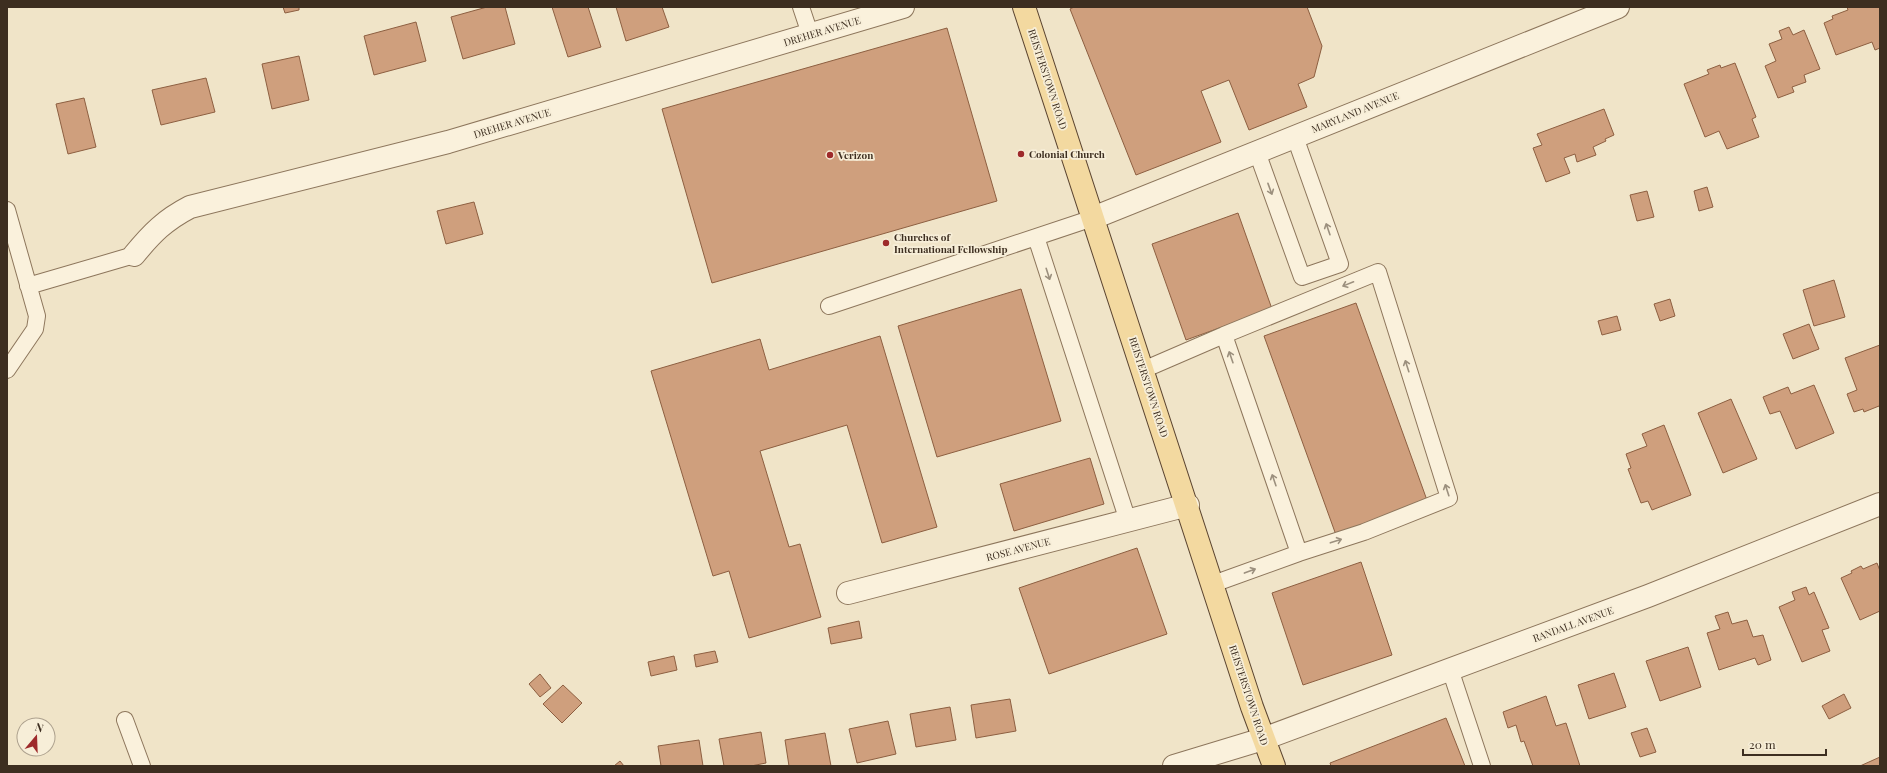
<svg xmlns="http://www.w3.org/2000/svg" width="1887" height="773" font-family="'Playfair Display',serif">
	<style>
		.building { fill: #cf9f7d; stroke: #8d5f41 }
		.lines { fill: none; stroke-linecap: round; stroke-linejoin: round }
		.service-casing { stroke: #8d765c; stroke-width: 18 }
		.minor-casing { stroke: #8d765c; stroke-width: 24 }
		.primary-casing { stroke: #5b4430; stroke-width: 24 }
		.service { stroke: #faf1dc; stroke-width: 16 }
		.minor { stroke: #faf1dc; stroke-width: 22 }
		.primary { stroke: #f3d9a0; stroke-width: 22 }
		.oneway { stroke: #9c907e }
		.poi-dot { fill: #9e2a2b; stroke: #f7eed8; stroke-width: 1.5 }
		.labels { text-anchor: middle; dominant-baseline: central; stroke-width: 3.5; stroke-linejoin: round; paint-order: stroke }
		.street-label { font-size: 10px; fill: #3d2e20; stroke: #f7eed8 }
		.poi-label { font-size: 10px; font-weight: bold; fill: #3d2e20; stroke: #f7eed8; text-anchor: start }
	</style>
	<rect width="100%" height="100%" fill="#f0e4c8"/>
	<path class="building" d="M283,7H299V10L285,13Z
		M487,7H505L515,44L463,59L451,17Z
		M552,7H588L601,47L568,57Z
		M616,7H662L669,27L626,41Z
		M1074,7H1307L1322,46L1314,77L1298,84L1307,107L1249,130L1229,80L1201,91L1221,142L1136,175L1070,9Z
		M1847,7H1880V48L1875,50L1872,42L1836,55L1824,23L1833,19L1832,16L1848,10Z
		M416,22L426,61L374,75L364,36Z
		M1789,27L1793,35L1804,30L1820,69L1804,75L1806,82L1792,87L1794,92L1778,98L1765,66L1776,61L1769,44L1782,39L1779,31Z
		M947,28L997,201L712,283L662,109Z
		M299,56L309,100L272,109L262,64Z
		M1735,63L1756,117L1752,119L1759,137L1727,149L1719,131L1705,137L1684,84L1709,74L1707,70L1720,65L1721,68Z
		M206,78L215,112L161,125L152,90Z
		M84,98L96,147L68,154L56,104Z
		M1604,109L1614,135L1605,139L1606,141L1593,147L1596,155L1577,162L1575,154L1564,158L1570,173L1546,182L1533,148L1542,145L1537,134Z
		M1707,187L1713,207L1699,211L1694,191Z
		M1647,191L1654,217L1637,221L1630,195Z
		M474,202L483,234L446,244L437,211Z
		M1238,213L1272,309L1186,340L1152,244Z
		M1834,280L1845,317L1814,326L1803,290Z
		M1021,289L1061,421L937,457L898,326Z
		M1670,299L1675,316L1660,321L1654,304Z
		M1356,303L1428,503L1336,535L1264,336Z
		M1617,316L1621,330L1602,335L1598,321Z
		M1809,324L1819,349L1793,359L1783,334Z
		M880,336L937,527L882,543L847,425L760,451L789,547L800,544L821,617L749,638L729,571L713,576L651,371L760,339L769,370Z
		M1880,345V409L1879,406L1864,412L1863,409L1854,412L1847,394L1857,390L1845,358Z
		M1814,385L1834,433L1796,449L1780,411L1770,414L1763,397L1788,387L1791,394Z
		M1731,399L1757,459L1723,473L1698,413Z
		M1664,425L1691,495L1652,510L1648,501L1641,503L1628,469L1631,468L1626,454L1647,446L1642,434Z
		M1090,458L1104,504L1014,531L1000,484Z
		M1137,548L1167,634L1049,674L1019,588Z
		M1361,562L1392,655L1303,685L1272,593Z
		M1877,563L1880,571V611L1860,620L1841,578L1852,573L1851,571L1861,566L1863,569Z
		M1806,587L1809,595L1814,592L1829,628L1822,630L1830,651L1802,662L1779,607L1795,600L1792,592Z
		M1728,612L1732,624L1747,620L1753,637L1763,635L1771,660L1758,665L1755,658L1719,670L1707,633L1720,629L1715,616Z
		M859,621L862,638L831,644L828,628Z
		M1688,647L1701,687L1660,701L1646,661Z
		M715,651L718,662L696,667L694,655Z
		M674,656L677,670L651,676L648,662Z
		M1614,673L1626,707L1589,719L1578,685Z
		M540,674L551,688L540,697L529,684Z
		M563,685L582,703L562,723L543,704Z
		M1844,694L1851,708L1829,719L1822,706Z
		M1546,696L1556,726L1566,723L1580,766H1533L1524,741L1521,742L1516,725L1508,728L1503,712Z
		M1010,699L1016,731L976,738L971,705Z
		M950,707L956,740L916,747L910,714Z
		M1446,718L1465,766H1331L1330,763Z
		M888,721L896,754L857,763L849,729Z
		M1647,728L1656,752L1640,757L1631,733Z
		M761,732L766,763L751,766H724L719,739Z
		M825,733L831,766H789L785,740Z
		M699,740L703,766H661L658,746Z
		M1880,757V766H1860Z
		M620,761L624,766H614Z"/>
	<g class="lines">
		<g class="service-casing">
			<path id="service" d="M801,7L810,34
				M1257,152L1302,277L1340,264L1295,137
				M7,210L37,316L35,329L7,370
				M1036,237L1128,521
				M28,286L134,255
				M829,306L1093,218
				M1224,335L1378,272L1449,498L1364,532L1299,553
				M1143,370L1224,335L1299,553L1213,584
				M1450,669L1482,766
				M125,720L142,766"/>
		</g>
		<g class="minor-casing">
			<path id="minor" d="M1093,218L1618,7
				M134,255C152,233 165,220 190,207L448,142L903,7
				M848,593L1188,505
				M1174,766L1263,739L1648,596L1880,504"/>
		</g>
		<g class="primary-casing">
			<path id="primary" d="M1024,7L1252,707L1274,766"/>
		</g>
		<use href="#service" class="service"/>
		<use href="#minor" class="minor"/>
		<use href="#primary" class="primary"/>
	</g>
	<defs><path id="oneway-shaft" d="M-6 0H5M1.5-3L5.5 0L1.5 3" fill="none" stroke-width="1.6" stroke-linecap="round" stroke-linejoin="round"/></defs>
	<g class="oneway">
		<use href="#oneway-shaft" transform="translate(1270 189) rotate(70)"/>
		<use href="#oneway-shaft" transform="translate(1328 229) rotate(-109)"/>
		<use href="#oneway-shaft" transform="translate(1048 274) rotate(72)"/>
		<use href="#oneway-shaft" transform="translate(1348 284) rotate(158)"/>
		<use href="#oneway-shaft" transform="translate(1231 357) rotate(-109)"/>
		<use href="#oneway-shaft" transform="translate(1407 366) rotate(-108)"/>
		<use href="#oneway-shaft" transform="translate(1274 480) rotate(-109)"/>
		<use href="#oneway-shaft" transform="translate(1447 490) rotate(-108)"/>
		<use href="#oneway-shaft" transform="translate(1336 541) rotate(-18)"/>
		<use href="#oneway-shaft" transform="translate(1250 571) rotate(-20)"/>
	</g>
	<g class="poi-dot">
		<circle cx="1021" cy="154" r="4"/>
		<circle cx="830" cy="155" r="4"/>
		<circle cx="886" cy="243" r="4"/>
	</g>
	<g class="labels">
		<g class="street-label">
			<text transform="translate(822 31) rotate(-17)">DREHER AVENUE</text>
			<text transform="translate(1048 79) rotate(72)">REISTERSTOWN ROAD</text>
			<text transform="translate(1355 112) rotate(-22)">MARYLAND AVENUE</text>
			<text transform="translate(512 123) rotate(-17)">DREHER AVENUE</text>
			<text transform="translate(1149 387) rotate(72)">REISTERSTOWN ROAD</text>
			<text transform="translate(1018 549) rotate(-15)">ROSE AVENUE</text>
			<text transform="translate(1573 624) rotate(-20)">RANDALL AVENUE</text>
			<text transform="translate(1249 695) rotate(72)">REISTERSTOWN ROAD</text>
		</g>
		<g class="poi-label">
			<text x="1029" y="154">Colonial Church</text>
			<text x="838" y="155">Verizon</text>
			<text x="894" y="237">Churches of<tspan x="894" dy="12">International Fellowship</tspan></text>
		</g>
	</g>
	<rect width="1887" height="773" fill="none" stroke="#3d2e20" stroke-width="16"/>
	<g transform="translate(36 737) rotate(19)"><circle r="19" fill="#f7eed8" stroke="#ada18e"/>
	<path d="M0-3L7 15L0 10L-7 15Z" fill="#9e2a2b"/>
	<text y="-6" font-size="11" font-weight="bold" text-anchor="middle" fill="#3d2e20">N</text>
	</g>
	<path d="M1743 749v6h83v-6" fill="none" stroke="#3d2e20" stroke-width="2"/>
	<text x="1749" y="749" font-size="12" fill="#3d2e20" stroke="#f7eed8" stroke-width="3" paint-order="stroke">20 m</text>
</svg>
